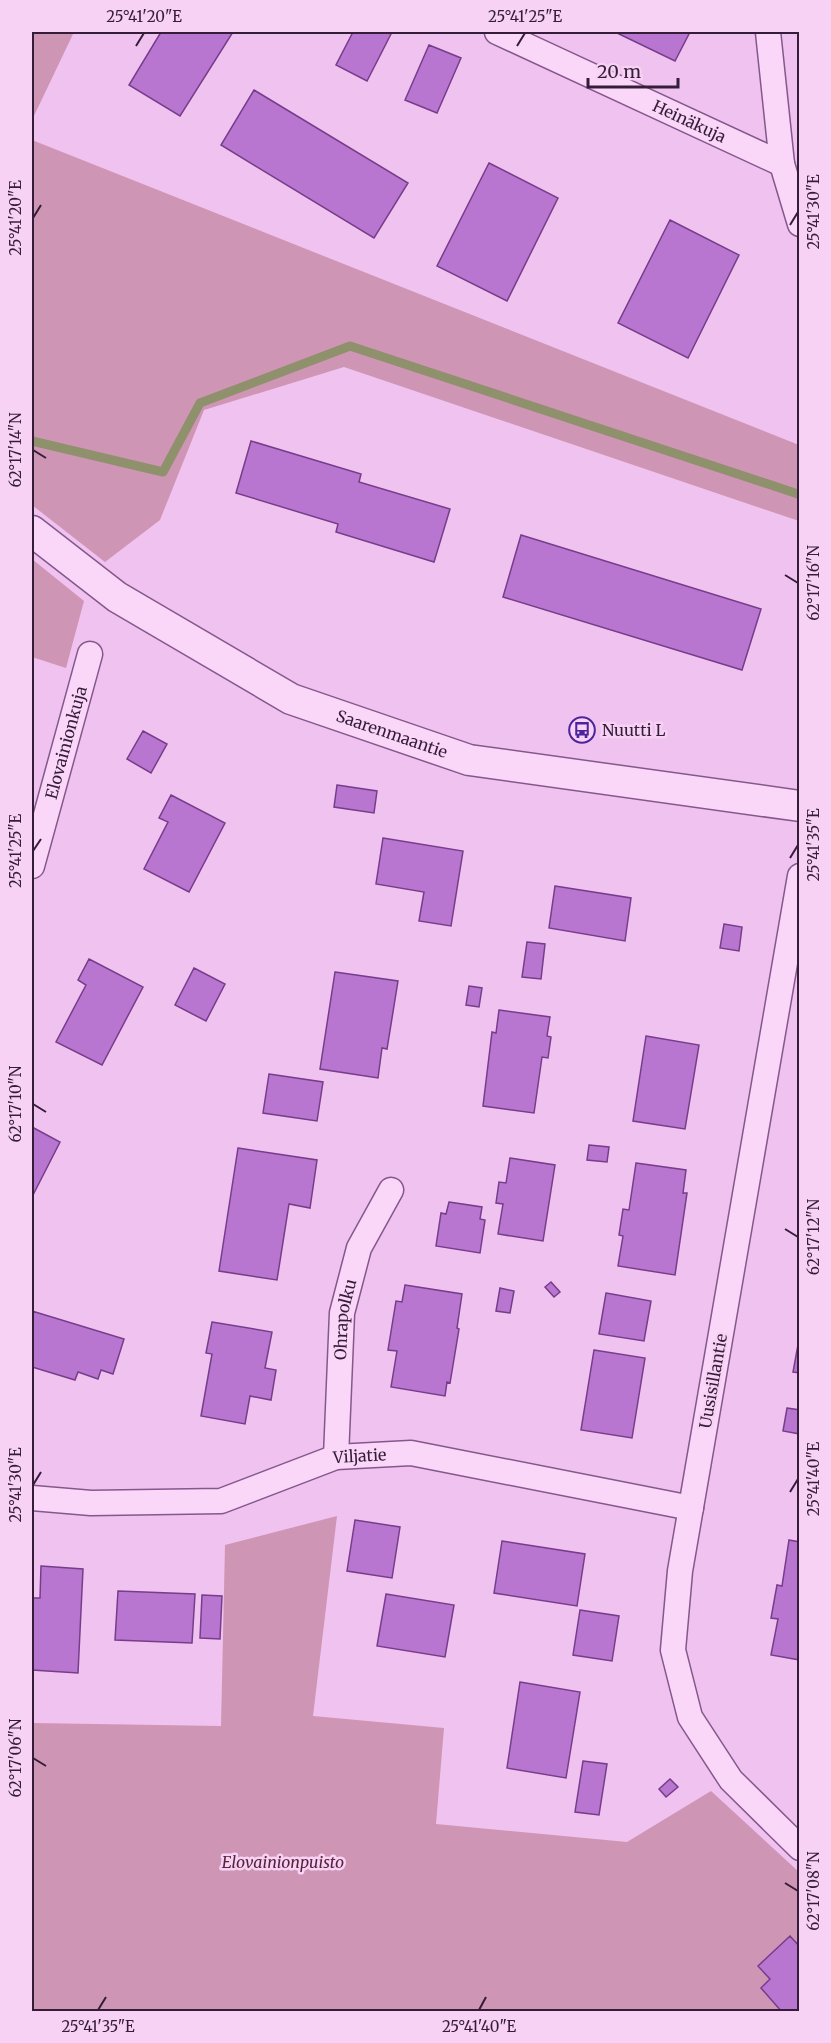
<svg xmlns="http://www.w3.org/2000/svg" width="831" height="2043" font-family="Merriweather,serif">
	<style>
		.green { fill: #cf95b5 }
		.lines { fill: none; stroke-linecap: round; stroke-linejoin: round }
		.stream { stroke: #8e916b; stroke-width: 9 }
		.building { fill: #b976d0; stroke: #763d8b; stroke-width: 1.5 }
		.minor-casing { stroke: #84588b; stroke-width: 27 }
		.tertiary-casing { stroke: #84588b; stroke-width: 33 }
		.minor { stroke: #fad6f9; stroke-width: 24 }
		.tertiary { stroke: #fad6f9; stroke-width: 30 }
		.ticks { fill: none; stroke: #351d3a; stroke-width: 2 }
		.labels { text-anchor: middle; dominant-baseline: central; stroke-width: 5; stroke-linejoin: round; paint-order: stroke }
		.street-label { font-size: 16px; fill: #351d3a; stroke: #f7d2f5 }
		.poi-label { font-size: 16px; fill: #351d3a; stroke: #f7d2f5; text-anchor: start }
		.park-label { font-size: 16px; font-style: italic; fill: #572339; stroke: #f7d2f5 }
		.neatline { fill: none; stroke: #351d3a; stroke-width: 2 }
		.ticks-label { font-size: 15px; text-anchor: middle; fill: #351d3a }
	</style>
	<rect width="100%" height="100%" fill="#f0c2ef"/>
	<path class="green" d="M32,32H74L32,120Z
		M32,140L799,445V521L344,367L204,410L160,520L105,562L32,505Z
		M32,559L84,601L66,668L32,657Z
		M337,1516L313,1716L444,1728L436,1824L627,1842L711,1791L799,1872V2011L32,2012V1723L221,1726L225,1545Z"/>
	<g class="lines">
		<path class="stream" d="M32,441L163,472L200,403L350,346L798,494"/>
	</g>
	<path class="building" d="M161,32H233L180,116L129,85Z
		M353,32H392L367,81L336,65Z
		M615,32H690L675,61Z
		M429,45L461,58L437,113L405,100Z
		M254,90L408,183L374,238L221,145Z
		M489,163L558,198L507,301L437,266Z
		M670,220L739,255L688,358L618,323Z
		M251,441L361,474L359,482L450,509L434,562L336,532L338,524L236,493Z
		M521,535L761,609L742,670L503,597Z
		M143,731L167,744L151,773L127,759Z
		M337,785L377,791L374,813L334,807Z
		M171,795L225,823L189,892L144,869L168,822L159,818Z
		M383,838L463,851L451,926L419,921L424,892L376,884Z
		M555,886L631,898L625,941L549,928Z
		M724,924L742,927L739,951L720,948Z
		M527,942L545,944L541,979L522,977Z
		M89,959L143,987L102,1065L56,1042L86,985L78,980Z
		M194,968L225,984L206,1021L175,1005Z
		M335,972L398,981L387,1049L382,1048L378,1078L320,1069Z
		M469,986L482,988L479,1007L466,1005Z
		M499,1010L550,1017L547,1036L551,1037L548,1058L542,1057L534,1113L483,1106L492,1032L496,1033Z
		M646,1036L699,1045L685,1129L633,1121Z
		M269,1074L323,1082L317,1121L263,1113Z
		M32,1127L60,1142L32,1197Z
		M589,1145L609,1147L607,1162L587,1160Z
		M238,1148L317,1160L310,1208L289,1204L277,1280L219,1271Z
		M510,1158L555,1165L543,1241L498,1234L503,1204L496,1203L499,1182L506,1183Z
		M636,1163L686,1170L683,1193H687L675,1275L618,1266L623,1236L619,1235L623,1209L629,1210Z
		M449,1202L482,1207L480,1219L485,1220L480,1253L436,1246L441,1213L446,1214Z
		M551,1282L560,1292L554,1297L545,1287Z
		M405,1285L462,1294L457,1328L459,1329L450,1383L447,1382L445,1396L391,1387L397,1351L388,1350L396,1301L402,1302Z
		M500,1288L514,1291L510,1313L496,1311Z
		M606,1293L651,1301L644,1341L599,1334Z
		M32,1311L124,1339L113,1374L101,1370L98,1379L78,1372L75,1380L32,1367Z
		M212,1322L272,1332L265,1368L276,1370L271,1400L250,1396L245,1424L201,1416L212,1354L206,1353Z
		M800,1334V1373L793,1372Z
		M594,1350L645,1358L632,1438L581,1430Z
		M787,1408L800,1410V1434L783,1431Z
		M355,1520L400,1527L392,1578L347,1571Z
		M789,1540L800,1542V1660L771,1655L778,1619L771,1618L777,1585L782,1586Z
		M502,1541L585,1554L577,1606L494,1593Z
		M41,1566L83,1569L78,1673L32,1670V1598H40Z
		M118,1591L195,1594L192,1643L115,1640Z
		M386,1594L454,1605L445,1657L377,1646Z
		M202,1595L222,1596L220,1639L200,1638Z
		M580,1610L619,1616L612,1661L573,1655Z
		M520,1682L580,1692L566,1778L507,1768Z
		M583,1761L607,1764L599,1815L575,1812Z
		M670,1779L678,1787L666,1797L659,1789Z
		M790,1936L800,1947V2012H782L761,1988L770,1979L758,1966Z"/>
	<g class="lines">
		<g class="minor-casing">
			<g id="minor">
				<path id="s1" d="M497,32L782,164"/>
				<path d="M768,32L782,164L800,224"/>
				<path id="s2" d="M32,866L90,654"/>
				<path d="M800,876L680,1571L673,1650L690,1717L731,1780L800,1848"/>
				<path id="s3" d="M336,1457L342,1313L359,1248L391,1190"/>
				<path id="s4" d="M32,1498L91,1503L221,1501L336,1457L411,1453L691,1508"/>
			</g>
		</g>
		<g class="tertiary-casing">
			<g id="tertiary">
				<path id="s5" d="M32,531L117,597L291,699L469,760L800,806"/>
			</g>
		</g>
		<use href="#minor" class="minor"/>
		<use href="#tertiary" class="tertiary"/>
	</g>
	<path class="ticks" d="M136,46L144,33M517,46L525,33M33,218L41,205M790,225L798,212M33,450L46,458M785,575L798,583M33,851L41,839M790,858L798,845M33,1104L46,1112M785,1229L798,1237M33,1485L41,1472M790,1492L798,1479M33,1758L46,1766M785,1883L798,1891M98,2010L106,1997M479,2010L486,1997"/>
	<defs>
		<g id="bus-ring" transform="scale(1.35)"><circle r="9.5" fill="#f7d2f5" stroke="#4c259d" stroke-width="1.5"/><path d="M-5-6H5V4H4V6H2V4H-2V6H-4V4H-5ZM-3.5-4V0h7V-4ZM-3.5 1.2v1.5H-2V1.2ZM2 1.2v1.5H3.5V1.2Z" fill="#4c259d"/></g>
	</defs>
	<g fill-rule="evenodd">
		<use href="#bus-ring" x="582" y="730"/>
	</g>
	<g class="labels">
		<g class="street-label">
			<text stroke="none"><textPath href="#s1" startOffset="212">Heinäkuja</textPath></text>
			<text stroke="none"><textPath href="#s5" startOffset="416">Saarenmaantie</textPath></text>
			<text stroke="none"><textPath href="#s2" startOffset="128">Elovainionkuja</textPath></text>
			<text stroke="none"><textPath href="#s3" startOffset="138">Ohrapolku</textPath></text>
			<text transform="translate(713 1381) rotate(-80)">Uusisillantie</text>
			<text stroke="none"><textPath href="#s4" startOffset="336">Viljatie</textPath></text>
		</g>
		<g class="poi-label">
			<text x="602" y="730">Nuutti L</text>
		</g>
		<g class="park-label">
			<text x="283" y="1862">Elovainionpuisto</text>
		</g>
	</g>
	<rect width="831" height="2043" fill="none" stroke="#f7d2f5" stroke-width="66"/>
	<path d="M588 78v9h90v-9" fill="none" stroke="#351d3a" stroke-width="3"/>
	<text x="597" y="78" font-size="18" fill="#351d3a" stroke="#f7d2f5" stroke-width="4.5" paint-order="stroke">20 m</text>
	<rect x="33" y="33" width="765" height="1977" class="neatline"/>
	<g class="ticks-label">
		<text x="144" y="22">25°41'20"E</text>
		<text x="525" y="22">25°41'25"E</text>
		<text transform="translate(814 212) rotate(-90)" y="5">25°41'30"E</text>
		<text transform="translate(16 218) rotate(-90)" y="5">25°41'20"E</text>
		<text transform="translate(16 450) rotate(-90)" y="5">62°17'14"N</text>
		<text transform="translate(814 583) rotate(-90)" y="5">62°17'16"N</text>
		<text transform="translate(814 845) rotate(-90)" y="5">25°41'35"E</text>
		<text transform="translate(16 851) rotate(-90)" y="5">25°41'25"E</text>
		<text transform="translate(16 1104) rotate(-90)" y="5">62°17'10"N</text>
		<text transform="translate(814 1237) rotate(-90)" y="5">62°17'12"N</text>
		<text transform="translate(814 1479) rotate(-90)" y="5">25°41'40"E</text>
		<text transform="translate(16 1485) rotate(-90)" y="5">25°41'30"E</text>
		<text transform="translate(16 1758) rotate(-90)" y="5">62°17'06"N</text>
		<text transform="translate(814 1891) rotate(-90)" y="5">62°17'08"N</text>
		<text x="98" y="2032">25°41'35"E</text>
		<text x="479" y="2032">25°41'40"E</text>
	</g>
</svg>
